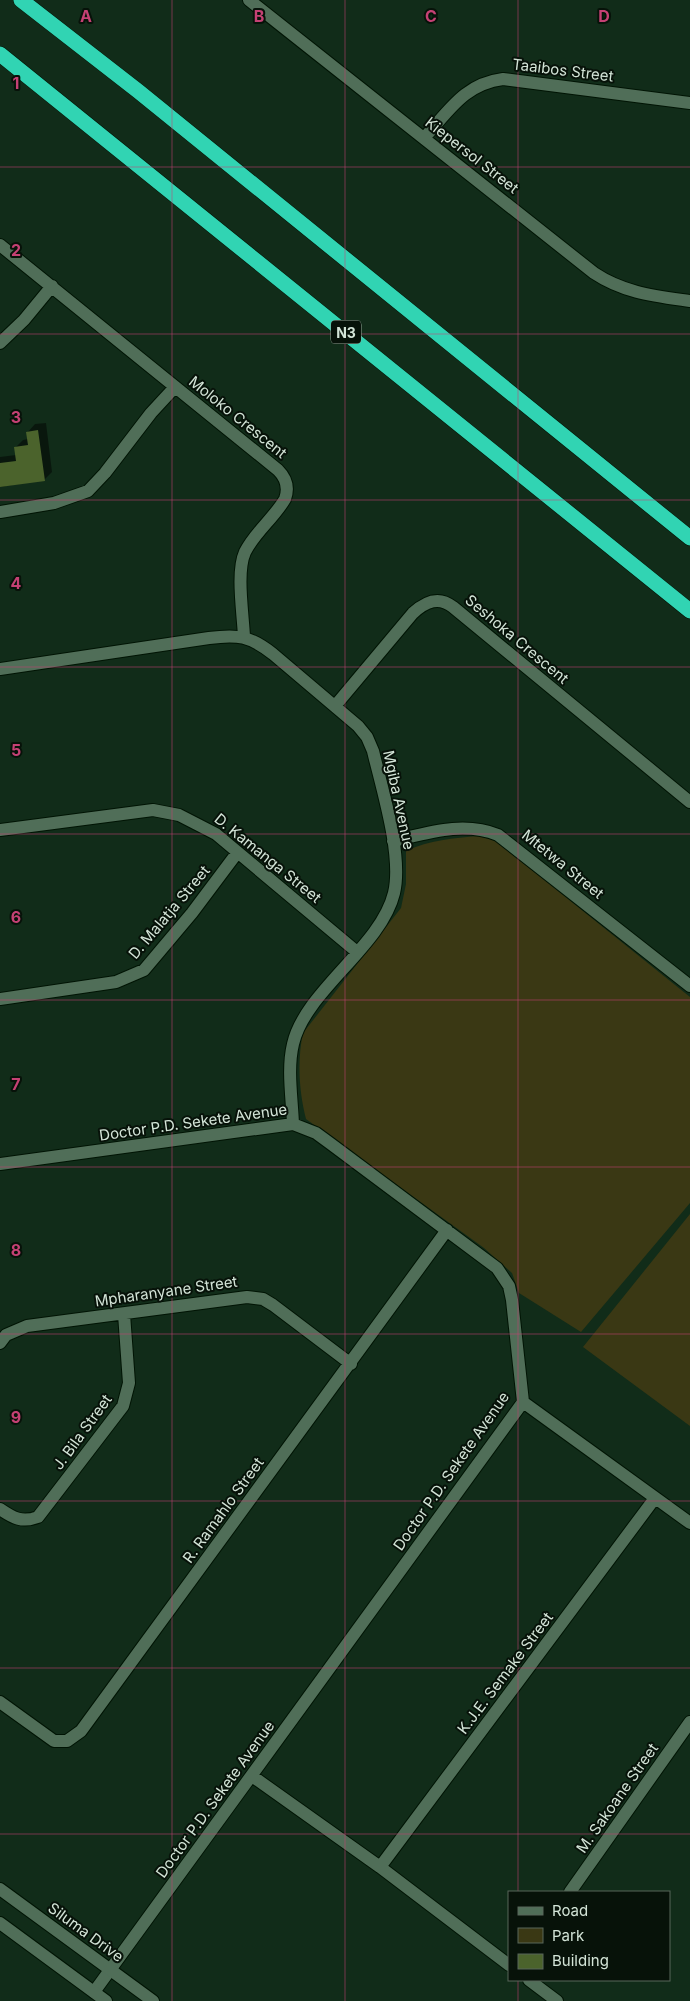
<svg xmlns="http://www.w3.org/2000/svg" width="690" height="2001" font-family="Inter,sans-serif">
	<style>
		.green { fill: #3a3814 }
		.shadow { fill: #0007 }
		.building { fill: #4b632c }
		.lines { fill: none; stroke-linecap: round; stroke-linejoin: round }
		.minor-casing { stroke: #001404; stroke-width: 14 }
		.tertiary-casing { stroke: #001404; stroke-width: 14 }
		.motorway-casing { stroke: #001404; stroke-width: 16 }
		.minor { stroke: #506e58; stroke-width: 12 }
		.tertiary { stroke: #506e58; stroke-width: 12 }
		.motorway { stroke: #31d4b3; stroke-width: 15 }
		.grid { fill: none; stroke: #c54174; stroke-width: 1; stroke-opacity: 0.55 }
		.labels { text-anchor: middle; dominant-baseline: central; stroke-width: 4; stroke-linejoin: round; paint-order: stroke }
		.shield { fill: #071209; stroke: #96a599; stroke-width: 1 }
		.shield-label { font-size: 14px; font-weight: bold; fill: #d3e4d7 }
		.street-label { font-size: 15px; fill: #d3e4d7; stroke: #071209 }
		.grid-label { font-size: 16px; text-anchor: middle; font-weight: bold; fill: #c54174; stroke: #071209; stroke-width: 4; stroke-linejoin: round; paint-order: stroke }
	</style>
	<rect width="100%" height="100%" fill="#112c19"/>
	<path class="green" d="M479,836L496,841L690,997V1203L581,1332L519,1293L512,1273L484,1248L306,1119C299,1092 297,1061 303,1033L401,908L406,884V851C430,840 453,838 479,836Z
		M690,1214V1426L583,1347Z"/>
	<path class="shadow" d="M46,423L52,472L44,480L0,487V457L16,455L15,448L23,440L28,439L27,433L35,424Z"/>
	<path class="building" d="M38,430L45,481L0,487V463L16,461L14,447L28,445L26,432Z"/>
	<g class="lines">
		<g class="minor-casing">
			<path id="minor" d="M249,0L594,273C624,293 655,296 690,301
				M424,138C449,111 464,84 503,79L690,103
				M0,245L278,470C286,478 289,488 285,499C274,518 255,532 245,552C236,572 243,613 244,637
				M0,343L24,320L52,286
				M0,512L54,503L88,491L105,473L151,413L175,387
				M0,669L209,638C238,634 250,636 273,654L358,726L367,737L373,751C382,789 403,856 394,893C381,947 305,991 293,1044C287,1069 292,1098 293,1124
				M335,706L413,613C426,601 439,596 453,607L690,802
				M0,830L153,810L179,815L216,834L357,952
				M393,841C428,833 463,821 498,835L690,986
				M0,999L116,982L144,970L192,913L237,853
				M0,1164L293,1124L316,1133L331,1144L497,1268L509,1286L512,1300L523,1402L94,1992
				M0,1343L6,1335L27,1326L247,1297L263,1299L273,1305L351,1364
				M523,1402L690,1523
				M0,1509C13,1518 22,1523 38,1517L123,1406L129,1383L124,1314
				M0,1702L54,1741H67L81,1731L447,1230
				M252,1776L380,1867L509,1965
				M380,1867L655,1498
				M570,1892L690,1722
				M529,1980L557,2001"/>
		</g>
		<g class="tertiary-casing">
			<path id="tertiary" d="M0,1889L153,2001
				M0,1923L106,2001"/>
		</g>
		<g class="motorway-casing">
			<path id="motorway" d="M21,0L138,91L690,538
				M0,54L690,611"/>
		</g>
		<use href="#minor" class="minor"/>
		<use href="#tertiary" class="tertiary"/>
		<use href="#motorway" class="motorway"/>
	</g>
	<path class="grid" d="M172,0V2001M345,0V2001M518,0V1892M0,167H690M0,334H690M0,500H690M0,667H690M0,834H690M0,1000H690M0,1167H690M0,1334H690M0,1501H690M0,1668H690M0,1834H690M518,1980V2001"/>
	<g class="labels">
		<rect class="shield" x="331" y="320.5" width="30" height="23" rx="4"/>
		<g class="shield-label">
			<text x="346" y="332">N3</text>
		</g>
		<g class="street-label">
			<text transform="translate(563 70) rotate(7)">Taaibos Street</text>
			<text transform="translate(472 155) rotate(38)">Kiepersol Street</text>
			<text transform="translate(238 417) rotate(39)">Moloko Crescent</text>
			<text transform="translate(517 639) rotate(40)">Seshoka Crescent</text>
			<text transform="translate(399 800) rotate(78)">Mgiba Avenue</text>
			<text transform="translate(268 858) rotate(39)">D. Kamanga Street</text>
			<text transform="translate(563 864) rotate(39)">Mtetwa Street</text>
			<text transform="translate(169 912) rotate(-50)">D. Malatja Street</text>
			<text transform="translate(193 1122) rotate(-8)">Doctor P.D. Sekete Avenue</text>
			<text transform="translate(166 1291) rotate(-8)">Mpharanyane Street</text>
			<text transform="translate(82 1432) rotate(-54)">J. Bila Street</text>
			<text transform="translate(451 1471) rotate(-55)">Doctor P.D. Sekete Avenue</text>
			<text transform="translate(223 1510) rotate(-54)">R. Ramahlo Street</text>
			<text transform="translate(505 1673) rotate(-53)">K.J.E. Semake Street</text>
			<text transform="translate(617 1798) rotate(-55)">M. Sakoane Street</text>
			<text transform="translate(215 1799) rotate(-54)">Doctor P.D. Sekete Avenue</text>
			<text transform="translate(86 1932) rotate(36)">Siluma Drive</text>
		</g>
	</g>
	<g class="grid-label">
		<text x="86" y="22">A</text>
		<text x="259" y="22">B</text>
		<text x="431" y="22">C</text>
		<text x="604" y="22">D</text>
		<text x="16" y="89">1</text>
		<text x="16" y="256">2</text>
		<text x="16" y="423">3</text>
		<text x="16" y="589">4</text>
		<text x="16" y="756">5</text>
		<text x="16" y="923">6</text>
		<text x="16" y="1090">7</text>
		<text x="16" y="1256">8</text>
		<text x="16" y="1423">9</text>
	</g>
	<rect x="508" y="1891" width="162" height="90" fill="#071209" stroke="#59665b"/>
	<rect x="518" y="1907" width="25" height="8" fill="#506e58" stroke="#59665b"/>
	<text x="552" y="1916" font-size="15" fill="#d3e4d7">Road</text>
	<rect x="518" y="1928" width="25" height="15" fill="#3a3814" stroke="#59665b"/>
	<text x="552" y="1941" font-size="15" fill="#d3e4d7">Park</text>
	<rect x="518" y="1954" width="25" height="15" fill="#4b632c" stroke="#59665b"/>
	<text x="552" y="1966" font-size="15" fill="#d3e4d7">Building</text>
</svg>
